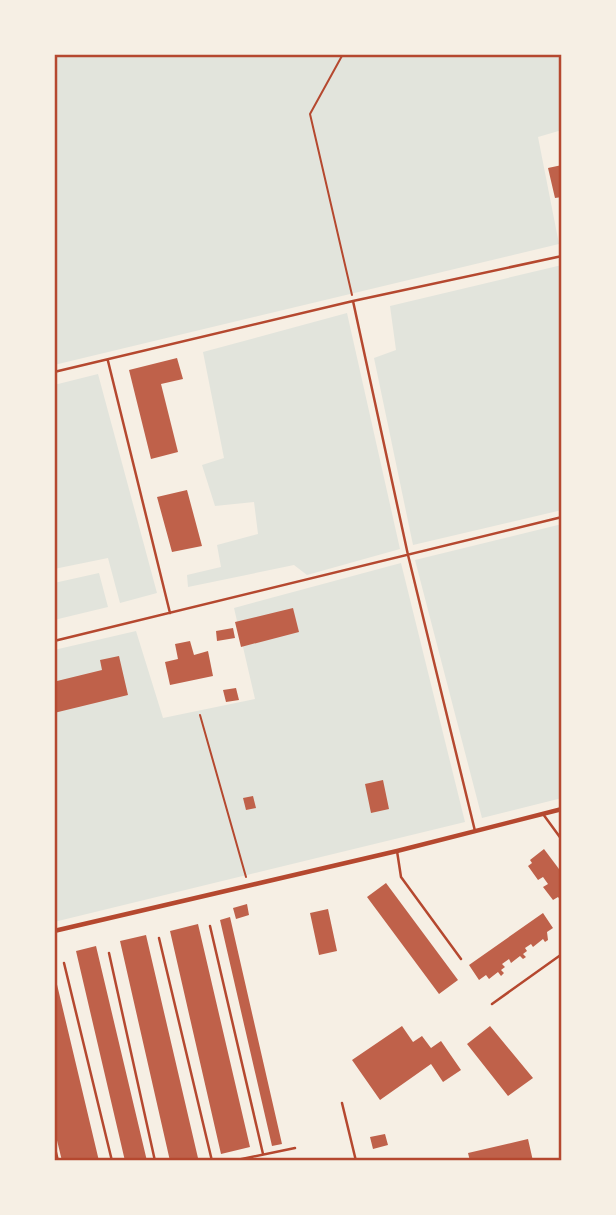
<svg xmlns="http://www.w3.org/2000/svg" width="616" height="1215" font-family="Rubik,sans-serif">
	<style>
		.green { fill: #e2e4dc }
		.building { fill: #bf614a }
		.lines { fill: none; stroke-linecap: round; stroke-linejoin: round }
		.path { stroke: #b5482f; stroke-width: 2 }
		.service { stroke: #b5482f; stroke-width: 2.5 }
		.minor { stroke: #b5482f; stroke-width: 4.5 }
		.neatline { fill: none; stroke: #b5482f; stroke-width: 2.5 }
	</style>
	<rect width="100%" height="100%" fill="#f6efe4"/>
	<path class="green" d="M54,54H562V130L538,137L559,244L54,365Z
		M562,265V510L413,545L374,358L396,350L390,306Z
		M347,313L400,549L307,575L294,565L188,587L187,575L221,567L217,545L258,534L254,502L215,506L202,465L224,458L203,352Z
		M98,374L157,593L120,603L108,558L54,569V385Z
		M562,524V798L482,818L415,560Z
		M401,563L465,822L54,922V650L136,631L163,718L255,699L234,608Z
		M99,573L108,607L54,620V583Z"/>
	<path class="building" d="M562,165V197L555,198L548,168Z
		M177,358L183,379L161,384L178,452L151,459L129,370Z
		M187,490L202,546L172,552L157,497Z
		M293,608L299,632L241,647L235,622Z
		M233,628L235,638L217,641L216,631Z
		M190,641L194,655L208,651L213,676L170,685L165,662L178,659L175,644Z
		M119,656L128,695L54,713V674L57,681L102,670L100,660Z
		M236,688L239,700L226,702L223,690Z
		M383,780L389,809L371,813L365,784Z
		M253,796L256,808L246,810L243,798Z
		M544,849L562,873V902L558,897L553,900L543,887L548,884L543,877L538,880L528,866L532,863L530,860Z
		M386,883L458,980L439,994L367,897Z
		M247,904L249,915L236,919L233,908Z
		M328,909L337,951L319,955L310,913Z
		M543,913L553,928L547,932L548,940L545,942L543,939L533,947L531,944L525,948L527,951L523,954L526,957L523,959L520,956L511,963L509,959L502,964L505,967L501,970L504,973L501,976L498,972L489,979L486,975L479,980L469,965Z
		M230,917L282,1144L272,1146L220,920Z
		M198,924L250,1147L221,1154L170,931Z
		M146,935L198,1158L188,1161H170L120,941Z
		M96,946L147,1161H125L76,951Z
		M54,976H55L99,1161H62L54,1128Z
		M402,1026L413,1042L422,1036L431,1048L441,1041L461,1070L443,1082L431,1064L380,1100L352,1060Z
		M490,1026L533,1078L508,1096L467,1044Z
		M385,1134L388,1145L373,1149L370,1137Z
		M528,1139L533,1161H470L468,1153Z"/>
	<g class="lines">
		<path class="path" d="M343,54L310,114L352,295
			M200,715L246,877"/>
		<path class="service" d="M353,301L408,555L475,831
			M108,361L170,613
			M54,372L353,301L562,256
			M54,641L562,517
			M543,814L562,840
			M397,851L401,877L461,959
			M210,926L263,1154
			M159,938L212,1161
			M109,953L155,1161
			M64,963L112,1161
			M492,1004L562,954
			M342,1103L356,1161
			M54,1144L58,1161
			M232,1161L295,1148"/>
		<path class="minor" d="M54,931L397,851L562,809"/>
	</g>
	<rect width="616" height="1215" fill="none" stroke="#f6efe4" stroke-width="112"/>
	<rect x="56" y="56" width="504" height="1103" class="neatline"/>
</svg>
